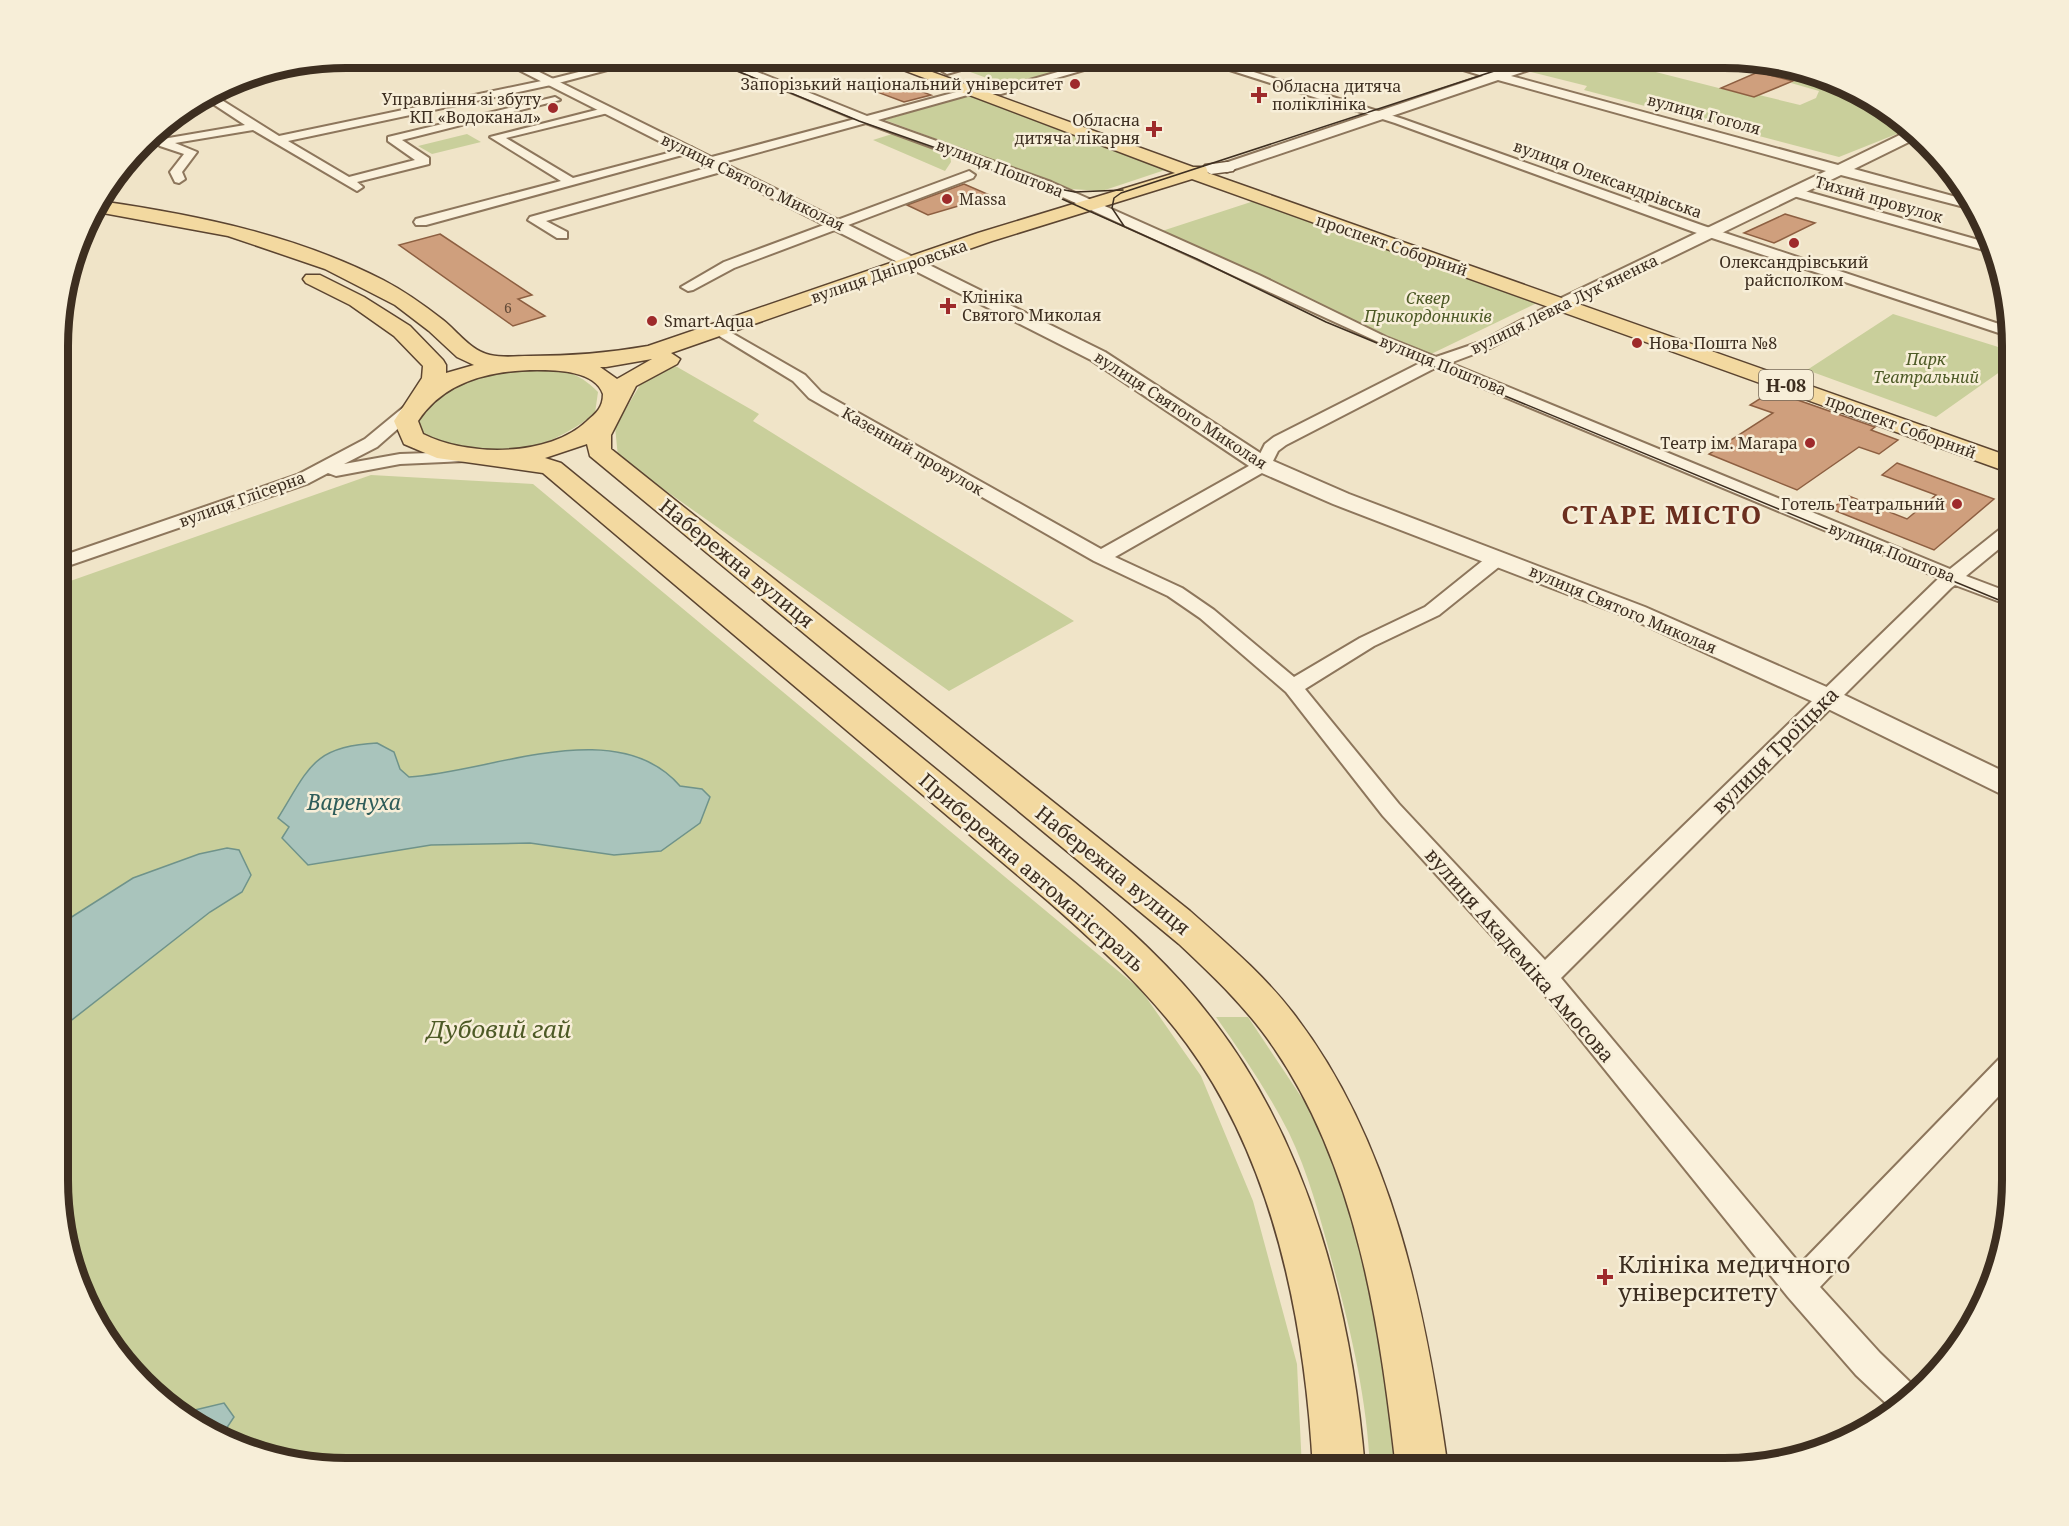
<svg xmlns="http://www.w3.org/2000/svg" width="2069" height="1526" font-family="'Noto Serif',serif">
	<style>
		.green { fill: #c9cf9b }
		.water { fill: #a9c4bc; stroke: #6f938a; stroke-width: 1.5 }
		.building { fill: #cf9f7d; stroke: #8d5f41; stroke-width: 1.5 }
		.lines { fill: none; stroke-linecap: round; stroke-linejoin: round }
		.minor-casing { stroke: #8d765c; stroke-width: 4 }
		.tertiary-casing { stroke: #8d765c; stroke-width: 4 }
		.secondary-casing { stroke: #6f573f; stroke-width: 3 }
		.primary-casing { stroke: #5b4430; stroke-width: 3 }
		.minor { fill: #faf1dc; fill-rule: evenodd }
		.tertiary { fill: #faf1dc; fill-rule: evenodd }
		.secondary { fill: #faf1dc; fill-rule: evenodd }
		.primary { fill: #f3d9a0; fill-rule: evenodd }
		.tram { stroke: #3d2e20; stroke-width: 1.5 }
		.poi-dot { fill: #9e2a2b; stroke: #f7eed8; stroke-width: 2 }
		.labels { text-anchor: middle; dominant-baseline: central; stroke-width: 5; stroke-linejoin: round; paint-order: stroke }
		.far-number-label { font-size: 14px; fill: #624a37 }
		.far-poi-label { font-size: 16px; fill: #3d2e20; stroke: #f7eed8; text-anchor: end }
		.far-street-label { font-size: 16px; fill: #3d2e20; stroke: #f7eed8 }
		.far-park-label { font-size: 16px; font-style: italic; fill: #4d5a26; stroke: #f7eed8 }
		.shield { fill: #f7eed8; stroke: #756857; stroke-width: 1.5 }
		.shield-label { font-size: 18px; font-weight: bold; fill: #3d2e20 }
		.street-label { font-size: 20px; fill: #3d2e20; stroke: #f7eed8 }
		.water-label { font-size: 21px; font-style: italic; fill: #2f5d5a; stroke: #f7eed8 }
		.near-park-label { font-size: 24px; font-style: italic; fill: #4d5a26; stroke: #f7eed8 }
		.near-poi-label { font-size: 24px; fill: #3d2e20; stroke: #f7eed8; text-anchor: start }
		.district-label { font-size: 26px; font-weight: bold; letter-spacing: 1.5px; fill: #6b2e1e; stroke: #f7eed8 }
		.rim { fill: none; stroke: #3d2e20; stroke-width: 8 }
	</style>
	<rect width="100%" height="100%" fill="#f0e4c8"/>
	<path class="green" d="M1011,57H1110L1006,85L962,69Z
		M1571,58L1590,63L1599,61L1639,71L1644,69L1754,97L1759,95L1800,105L1816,98L1819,91L1791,83L1800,78C1838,87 1883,97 1909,129L1839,157L1584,90L1587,86L1531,72Z
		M972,94L1165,170L1102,191L1071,189L885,120Z
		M467,134L481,142L432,154L418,146Z
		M892,134L950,155L951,162L945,171L873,140Z
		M1254,201L1541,301L1429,355L1162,231Z
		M1893,314L2011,351V364L1936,417L1807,370Z
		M672,364L759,414L753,421L1074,621L949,691L618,457L615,427L640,385Z
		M519,369C553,369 573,366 598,392L595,413C562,440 521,456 478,453C461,452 441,441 424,436L417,421C437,384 481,376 519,369Z
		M371,475L533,484L1141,990L1201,1076L1253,1201L1297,1364L1302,1469L327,1468L236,1447L170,1409L96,1324L59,1218V585Z
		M1216,1017H1248L1306,1104L1341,1177L1377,1286L1407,1469H1370C1367,1397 1350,1327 1331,1258C1320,1217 1308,1172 1289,1133C1268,1092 1243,1055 1216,1017Z"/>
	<path class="water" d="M377,743L394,752L400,769L409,777C492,772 617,713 680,786L702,789L710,797L700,823L661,851L614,855L530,843L431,845L308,865L282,838L289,827L278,818C309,768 313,746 377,743Z
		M227,848L239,850L251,875L242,892L210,912L59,1030V925L133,878L199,854Z
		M224,1403L234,1417L220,1438L185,1418L195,1410Z"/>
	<path class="building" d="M1758,72L1793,81L1754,97L1721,88Z
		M904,85L931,95L904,102L877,92Z
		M964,184L992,196L928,215L907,205Z
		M1785,214L1815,223L1774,243L1744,233Z
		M440,234L532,295L518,299L545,316L513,326L399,245Z
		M1772,391L1875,427L1871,430L1898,440L1879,454L1859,447L1797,490L1709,454L1773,413L1750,405Z
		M1897,463L1994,499L1934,550L1831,509L1849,496L1907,519L1936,495L1882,475Z"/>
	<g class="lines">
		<g class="minor-casing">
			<path id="minor" d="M638,57H656L551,85L288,141L349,177L415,160L388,141V137L555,97L560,100L402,140L429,158V164L357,182L363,187L357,191L253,130L175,143L197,152L182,172L185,179L179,183L175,182L170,172L184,154L160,146L157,142L163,139L245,125L204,98L212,94L279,136L551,79Z
				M706,57H720L867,116L971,88H1001L1111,57H1129L1001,94H971L878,120L1051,182L1259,275L1386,337L1436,357L1480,342L1556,302H1566L1568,305L1566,308L1490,348L1450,363L1950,569L2004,526L2011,525V539L1966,576L2011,593V606L1955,585L1951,588L1561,978L1800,1264L2001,1057L2011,1054V1083L1820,1287L1880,1353L1915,1387L1890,1407L1856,1375L1788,1297L1536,984L1383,816L1286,692L1200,618L1168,596L1094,561L809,398L793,381L711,331L718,327L723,328L805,375L821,392L1101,549L1256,462L1265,444L1274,437L1422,362L1043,188L866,123L716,164H708V158L855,119ZM1435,368L1939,578L1545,960L1399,804L1305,689L1374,646L1439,615L1505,562L1507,558L1505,554H1491L1425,607L1360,638L1294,677L1214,610L1182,588L1115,557L1269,469L1278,451L1286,445Z
				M988,57H1006L947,74L942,71Z
				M1189,57H1206L1403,119L1704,226L2011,328V337L1694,232L1395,123Z
				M608,107L614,110L612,112L506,138L573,178L691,147L697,151L426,225H416L414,222L416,219L561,181L490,137Z
				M724,163L728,164V170L546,221L567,232V238H557L528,220L530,217Z
				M969,171L975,175L973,178L734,268L693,290L688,291L681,287L724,262Z
				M1794,188L1989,243L1991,252L1790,195V189Z
				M411,404L419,409L417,412L377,447L344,464L400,454L460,452L469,457L466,461L400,464L336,476L328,473L309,483L59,569V557L297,475L365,439L405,406Z"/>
		</g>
		<g class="tertiary-casing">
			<path id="tertiary" d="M493,57H509L1105,352L1271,460L1349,494L1645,607L1838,692L2011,775V797L2001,794L1818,704L1627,617L1333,504L1255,470L1091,360Z
				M1421,57H1443L1497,72L1540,58H1557L1556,61L1511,76L1838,165L1910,130L1917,138L1854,169L1967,200L1976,210L1841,175L1561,311L1555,309L1552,305L1555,301L1826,171L1498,80L1232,170L1227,172L1219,167L1222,164L1483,76Z
				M1717,58C1756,58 1813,70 1847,89L1842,90L1723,62Z"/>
		</g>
		<g class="secondary-casing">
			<path id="secondary" d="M1227,162L1233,163L1236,167L1233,171L1211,174L1202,169L1205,165Z"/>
		</g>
		<g class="primary-casing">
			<path id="primary" d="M869,57H891L1193,167H1206L1208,173L1259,191L2011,457V473L2002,470L1192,179L992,241L671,353L680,359L677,364L636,386L611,435V449L1190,911C1226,943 1264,975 1293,1013C1393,1142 1426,1312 1448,1469H1396C1380,1326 1357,1169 1274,1048C1248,1009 1213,976 1179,944L590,456L587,444L545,458L561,463L1074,882C1125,925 1175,969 1215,1023C1311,1149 1352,1313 1365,1469H1313C1305,1323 1275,1164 1187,1044C1147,990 1098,945 1048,901L543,473L437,458L404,444L394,421L422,378L423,366L394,336L350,305L306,283L303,279L306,275H320L364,297L410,326L443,360L446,365V373L474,365L457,357L429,331L395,305L325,269L228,236L92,211L100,201C197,215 295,235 383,280C404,291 424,305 443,320C458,332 471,351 490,355C504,358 517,356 530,356C570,356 608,353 648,346L978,233L1175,173ZM652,359L617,379L600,367H606ZM537,370C558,370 595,371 603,394C603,408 596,413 587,421C549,457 468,457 423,434L418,421C444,381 491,370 537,370Z"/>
		</g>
		<use href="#minor" class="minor"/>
		<use href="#tertiary" class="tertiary"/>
		<use href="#secondary" class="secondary"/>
		<use href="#primary" class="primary"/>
		<path class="tram" d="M703,57L859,121L953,154L1062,199L1197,259L1326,322L2011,605
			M1734,58L1833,82
			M1049,187L1075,192L1123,190
			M1124,226L1112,208L1114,198L1121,193L1534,58"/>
	</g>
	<g class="poi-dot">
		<circle cx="1075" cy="84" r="6"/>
		<path d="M1256 86h6v6h6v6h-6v6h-6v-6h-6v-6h6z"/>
		<circle cx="553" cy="108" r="6"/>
		<path d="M1151 120h6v6h6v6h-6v6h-6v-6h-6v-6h6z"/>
		<circle cx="947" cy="199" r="6"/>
		<circle cx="1794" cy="243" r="6"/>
		<path d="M945 297h6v6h6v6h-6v6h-6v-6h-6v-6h6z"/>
		<circle cx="652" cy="321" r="6"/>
		<circle cx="1637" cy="343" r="6"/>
		<circle cx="1810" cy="443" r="6"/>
		<circle cx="1957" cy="504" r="6"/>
		<path d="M1602 1268h6v6h6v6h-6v6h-6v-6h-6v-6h6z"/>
	</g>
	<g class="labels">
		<g class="far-number-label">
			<text x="508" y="307">6</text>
		</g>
		<g class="far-poi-label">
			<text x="1063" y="84">Запорізький національний університет</text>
			<text x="1272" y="86" text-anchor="start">Обласна дитяча<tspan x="1272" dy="18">поліклініка</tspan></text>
			<text x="541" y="99">Управлiння зi збуту<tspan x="541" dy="18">КП «Водоканал»</tspan></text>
			<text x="1140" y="120">Обласна<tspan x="1140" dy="18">дитяча лікарня</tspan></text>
			<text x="959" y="199" text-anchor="start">Massa</text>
			<text x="1794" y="262" text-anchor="middle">Олександрівський<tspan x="1794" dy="18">райсполком</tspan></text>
			<text x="962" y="297" text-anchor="start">Клініка<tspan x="962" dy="18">Святого Миколая</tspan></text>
			<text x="664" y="321" text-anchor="start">Smart Aqua</text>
			<text x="1649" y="343" text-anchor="start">Нова Пошта №8</text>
			<text x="1798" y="443">Театр ім. Магара</text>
			<text x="1945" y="504">Готель Театральний</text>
		</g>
		<g class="far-street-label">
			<text transform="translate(1704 114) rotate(15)">вулиця Гоголя</text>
			<text transform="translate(1000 168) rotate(21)">вулиця Поштова</text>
			<text transform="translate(1608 179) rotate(20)">вулиця Олександрівська</text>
			<text transform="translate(753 182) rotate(26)">вулиця Святого Миколая</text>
			<text transform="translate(1879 199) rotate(16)">Тихий провулок</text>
			<text transform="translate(1392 245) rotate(19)">проспект Соборний</text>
			<text transform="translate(889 271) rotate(-19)">вулиця Дніпровська</text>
			<text transform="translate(1564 304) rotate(-26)">вулиця Левка Лукʼяненка</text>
			<text transform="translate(1443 365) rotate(22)">вулиця Поштова</text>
			<text transform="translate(1181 410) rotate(33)">вулиця Святого Миколая</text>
			<text transform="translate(1901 426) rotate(20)">проспект Соборний</text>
			<text transform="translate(913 451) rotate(30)">Казенний провулок</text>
			<text transform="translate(242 499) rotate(-20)">вулиця Глісерна</text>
			<text transform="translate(1892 552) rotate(22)">вулиця Поштова</text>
			<text transform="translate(1623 609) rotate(23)">вулиця Святого Миколая</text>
		</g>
		<g class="far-park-label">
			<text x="1428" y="298">Сквер<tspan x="1428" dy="18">Прикордонників</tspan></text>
			<text x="1926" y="359">Парк<tspan x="1926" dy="18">Театральний</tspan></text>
		</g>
		<rect class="shield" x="1759" y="370" width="54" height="30" rx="4.5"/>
		<g class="shield-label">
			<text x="1786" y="385">Н-08</text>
		</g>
		<g class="street-label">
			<text transform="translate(737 563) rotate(39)">Набережна вулиця</text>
			<text transform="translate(1775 750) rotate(-45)">вулиця Троїцька</text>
			<text transform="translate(1113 870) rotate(39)">Набережна вулиця</text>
			<text transform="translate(1032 872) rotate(41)">Прибережна автомагістраль</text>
			<text transform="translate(1520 955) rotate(49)">вулиця Академіка Амосова</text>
		</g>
		<g class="water-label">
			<text x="354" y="802">Варенуха</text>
		</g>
		<g class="near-park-label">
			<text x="499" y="1028">Дубовий гай</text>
		</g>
		<g class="near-poi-label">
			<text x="1618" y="1263">Клініка медичного<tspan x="1618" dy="28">університету</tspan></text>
		</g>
		<g class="district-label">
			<text x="1662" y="514">СТАРЕ МІСТО</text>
		</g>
	</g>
	<path d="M0 0H2069V1526H0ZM346 68H1724A278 278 0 0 1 2002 346V1180A278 278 0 0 1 1724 1458H346A278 278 0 0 1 68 1180V346A278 278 0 0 1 346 68Z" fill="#f7eed8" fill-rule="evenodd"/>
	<path class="rim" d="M346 68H1724A278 278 0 0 1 2002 346V1180A278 278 0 0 1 1724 1458H346A278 278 0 0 1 68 1180V346A278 278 0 0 1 346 68Z"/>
</svg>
